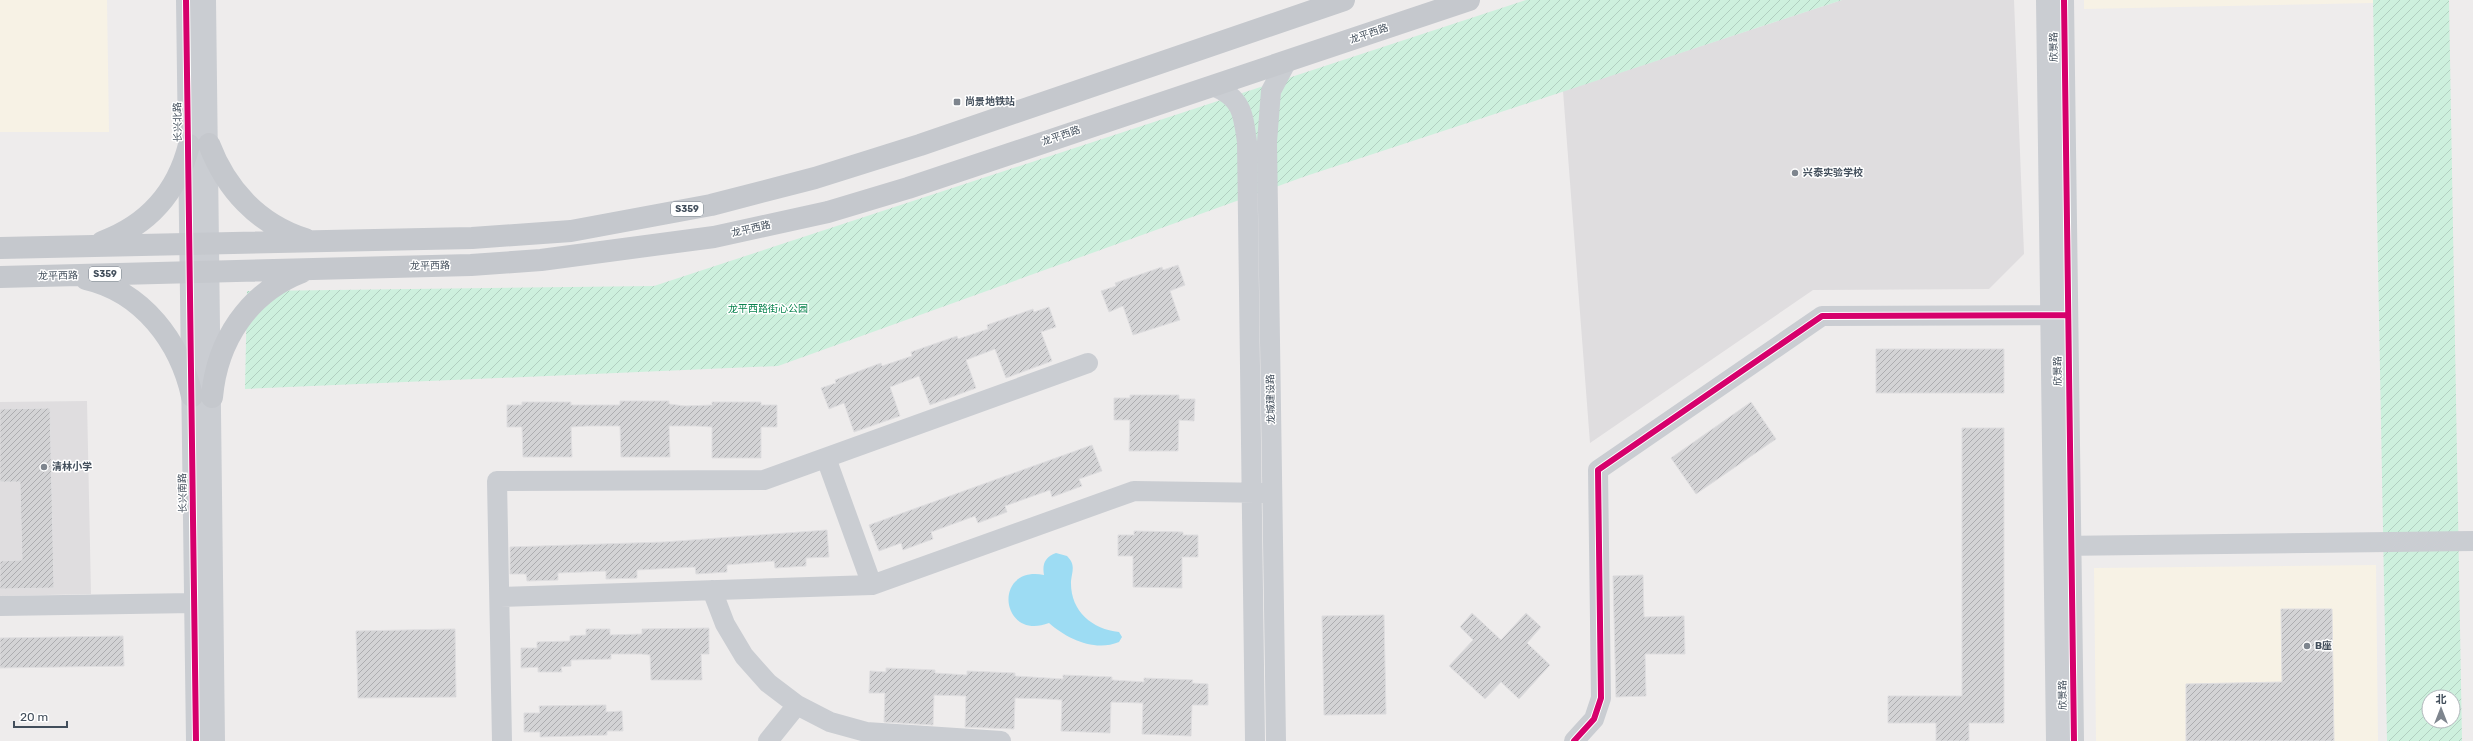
<svg xmlns="http://www.w3.org/2000/svg" width="2473" height="741" font-family="Rubik,'Noto Sans SC',sans-serif">
	<style>
		.commercial { fill: #f7f2e5 }
		.education { fill: #dfdddf }
		.garden { fill: url(#garden-furrows); fill-rule: evenodd }
		.water { fill: #9ddcf3 }
		.building { fill: url(#building-hatch); stroke: #dfdee0 }
		.lines { fill: none; stroke-linecap: round; stroke-linejoin: round }
		.minor { stroke: #cacdd2; stroke-width: 20 }
		.major { stroke: #c5c8cd; stroke-width: 22 }
		.cycleway-casing { stroke: #fff; stroke-width: 8 }
		.cycleway { stroke: #d6006c; stroke-width: 6 }
		.poi-dot { fill: #7e858e; stroke: #fff; stroke-width: 1.5 }
		.labels { text-anchor: middle; dominant-baseline: central; stroke-width: 3; stroke-linejoin: round; paint-order: stroke }
		.shield { fill: #fff; stroke: #7b838c; stroke-width: 1 }
		.shield-label { font-size: 9px; font-weight: bold; fill: #424e5b }
		.street-label { font-size: 10px; fill: #424e5b; stroke: #fff }
		.poi-label { font-size: 10px; font-weight: bold; fill: #424e5b; stroke: #fff; text-anchor: start }
		.park-label { font-size: 10px; fill: #0b844f; stroke: #fff }
	</style>
	<defs>
		<pattern id="garden-furrows" width="10" height="10" patternUnits="userSpaceOnUse"><rect width="10" height="10" fill="#cdf0dd"/><path d="M-1 1l2-2M0 10L10 0M9 11l2-2" fill="none" stroke="#b1cfc0"/></pattern>
		<pattern id="building-hatch" width="6" height="6" patternUnits="userSpaceOnUse"><rect width="6" height="6" fill="#d3d3d5"/><path d="M-1 1l2-2M0 6l6-6M5 7l2-2" fill="none" stroke="#adadb0"/></pattern>
	</defs>
	<rect width="100%" height="100%" fill="#eeecec"/>
	<path class="commercial" d="M0,0H107L109,132H0Z
		M2084,0H2373V3L2084,9Z
		M2376,565L2378,741H2096L2094,568Z"/>
	<path class="education" d="M1842,0H2014L2024,254L1989,289L1813,290L1590,443L1563,91Z
		M87,401L91,594L0,596V402Z"/>
	<path class="garden" d="M1526,0H1842L1306,176L778,366L245,389L247,291L654,286Z
		M2373,0H2449L2462,741H2387ZM2429,697H2453V721H2429Z"/>
	<path class="water" d="M1056,553L1067,556C1076,565 1072,571 1071,581C1070,611 1092,629 1119,632L1122,637L1119,642C1095,652 1067,639 1049,623C1000,642 992,565 1044,575C1042,564 1045,557 1056,553Z"/>
	<path class="building" d="M1178,265L1185,285L1170,291L1180,320L1133,335L1123,306L1109,312L1101,291L1116,286L1115,283L1162,267L1163,270Z
		M1049,307L1056,327L1041,332L1052,361L1006,378L995,349L966,360L976,388L930,405L919,376L890,387L900,416L854,432L844,403L829,409L821,388L836,383L835,380L881,363L882,366L912,356L911,352L957,336L958,339L988,329L987,325L1033,309L1034,312Z
		M1876,349H2004V393H1876Z
		M1130,395H1179V399H1195L1194,421L1179,420L1178,451H1129L1130,420H1114V398H1130Z
		M620,401H669V404L685,406L712,405V402H761V405H777V427H761V458H712V427L697,426H669L670,457H621L620,426H587L571,427L572,457H523L522,427H507V405H522V402H571V405H620Z
		M1751,402L1776,439L1696,494L1671,458Z
		M50,408L54,588L0,589V561L22,560L20,482H0V409Z
		M1962,428H2004V723H1969V741H1936V723H1888V696H1962Z
		M1092,445L1102,471L1079,479L1082,486L1052,497L1050,490L1005,506L1007,512L978,523L975,516L931,532L933,539L903,550L901,543L879,551L869,525Z
		M827,530L829,557L806,558V566L775,568L774,561L727,565V572L696,574L695,567L637,570V578L606,579V571L558,573V580L527,581L526,574H510V547L664,542Z
		M1134,531L1183,532V535H1198V557H1182V588L1133,587V556H1118V535H1134Z
		M1643,575L1644,617L1684,616L1685,654H1645L1646,696L1616,697L1613,576Z
		M2281,609H2332L2334,741H2186V684L2282,682Z
		M1472,613L1501,640L1526,613L1541,627L1527,643L1550,665L1519,699L1501,682L1485,699L1449,666L1473,640L1460,627Z
		M1384,615L1386,714L1324,715L1322,616Z
		M709,628V654H701L702,680H651L650,655L642,654H611V659L571,660V666L561,667L562,672H538V667L521,668V648H537V642L570,641V636L586,635V629H610V635L642,634V629Z
		M455,629L456,697L358,698L356,631Z
		M123,636L124,666L0,668V638Z
		M886,668L935,670V673L967,675V671L1015,673V676L1063,679V675L1112,677V680L1144,682V678L1193,680L1192,683L1208,684V705H1192L1191,736L1142,734L1143,703L1111,702L1110,733L1061,731L1062,700L1047,699L1015,698L1014,729L965,727L966,696L934,695L933,725L884,722L885,693H869L870,671L886,672Z
		M606,705V712L622,711L623,731H607V735L540,737V732H524V713H540L539,706Z"/>
	<g class="lines">
		<path class="minor" d="M186,0L196,741
			M206,0L215,741
			M2046,0L2056,741
			M2064,0L2074,741
			M1213,86C1242,98 1243,113 1247,142L1255,741
			M826,458L872,585
			M2057,546L2473,541
			M712,590L725,624L744,656L768,683L797,705L830,722L866,732L1001,741
			M500,597L872,585L1134,491L1272,493
			M0,606L194,603
			M502,741L497,481L764,480L1088,363
			M768,741L797,705
			M1276,741L1267,142L1271,91L1287,61
			M1574,741L1594,719L1601,698L1598,470L1822,316L2068,315"/>
		<path class="major" d="M209,144C226,189 258,224 305,239
			M102,242C148,225 177,193 189,145
			M0,248L472,238L571,231L711,205L815,178L920,145L1344,0
			M0,277L471,265L541,260L714,237L828,212L908,188L1469,0
			M86,279C143,292 180,342 192,396
			M212,397C217,341 248,293 302,272"/>
		<g class="cycleway-casing">
			<path id="cycleway" d="M186,0L196,741
				M2064,0L2074,741
				M1574,741L1594,719L1601,698L1598,470L1822,316L2068,315"/>
		</g>
		<use href="#cycleway" class="cycleway"/>
	</g>
	<g class="poi-dot">
		<rect x="953" y="98" width="8" height="8" rx="2"/>
		<circle cx="1795" cy="173" r="4"/>
		<circle cx="44" cy="467" r="4"/>
		<circle cx="2307" cy="646" r="4"/>
	</g>
	<g class="labels">
		<g class="shield">
			<rect x="671" y="202" width="32" height="14" rx="3"/>
			<rect x="89" y="267" width="32" height="14" rx="3"/>
		</g>
		<g class="shield-label">
			<text x="687" y="209">S359</text>
			<text x="105" y="274">S359</text>
		</g>
		<g class="street-label">
			<text transform="translate(1369 34) rotate(-19)">龙平西路</text>
			<text transform="translate(2054 47) rotate(-91)">欣景路</text>
			<text transform="translate(178 122) rotate(-91)">长兴北路</text>
			<text transform="translate(1061 136) rotate(-19)">龙平西路</text>
			<text transform="translate(751 229) rotate(-13)">龙平西路</text>
			<text transform="translate(430 266) rotate(-1)">龙平西路</text>
			<text transform="translate(58 276) rotate(-1)">龙平西路</text>
			<text transform="translate(2058 371) rotate(-91)">欣景路</text>
			<text transform="translate(1271 399) rotate(-91)">龙城建设路</text>
			<text transform="translate(183 493) rotate(-91)">长兴南路</text>
			<text transform="translate(2063 695) rotate(-91)">欣景路</text>
		</g>
		<g class="poi-label">
			<text x="965" y="102">尚景地铁站</text>
			<text x="1803" y="173">兴泰实验学校</text>
			<text x="52" y="467">清林小学</text>
			<text x="2315" y="646">B座</text>
		</g>
		<g class="park-label">
			<text x="768" y="309">龙平西路街心公园</text>
		</g>
	</g>
	<g transform="translate(2441 709)"><circle r="19" fill="#ffffff" stroke="#b3b8bd"/>
	<path d="M0-3L7 15L0 10L-7 15Z" fill="#7e858e"/>
	<text y="-6" font-size="11" font-weight="bold" text-anchor="middle" fill="#424e5b">北</text>
	</g>
	<path d="M14 721v6h53v-6" fill="none" stroke="#424e5b" stroke-width="2"/>
	<text x="20" y="721" font-size="12" fill="#424e5b" stroke="#ffffff" stroke-width="3" paint-order="stroke">20 m</text>
</svg>
